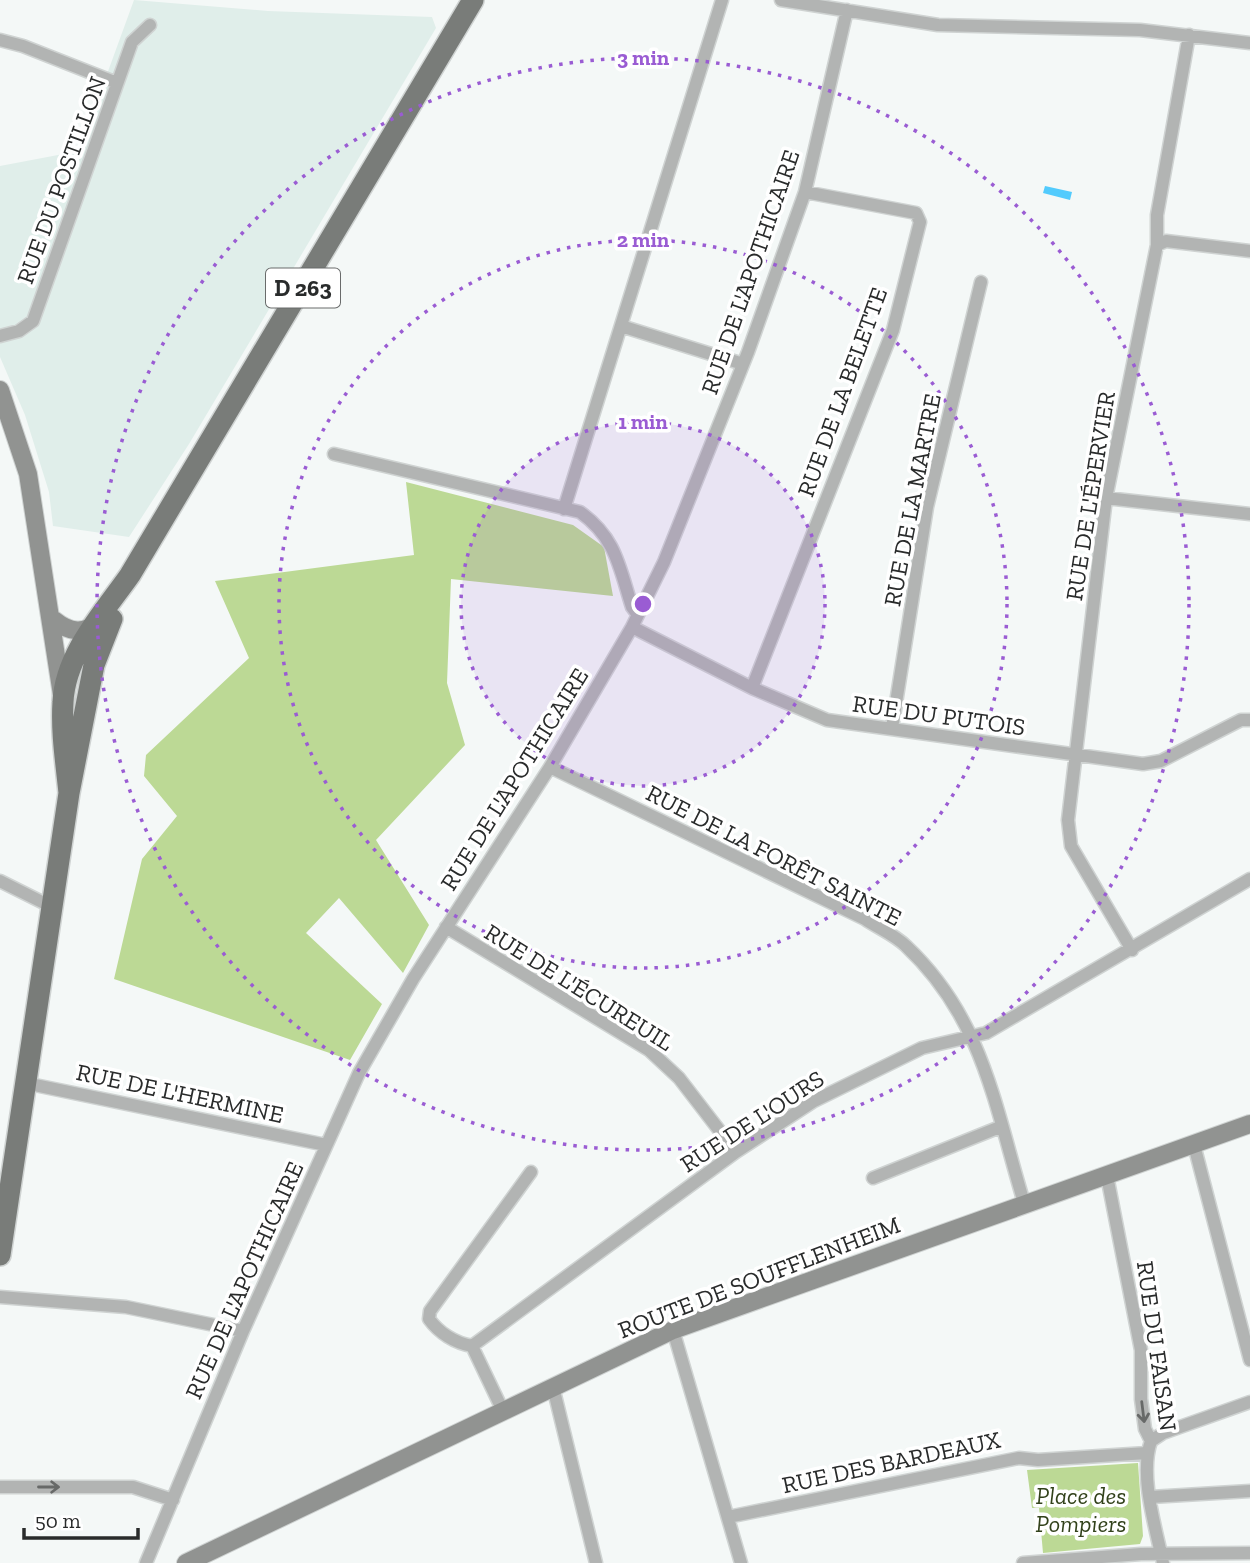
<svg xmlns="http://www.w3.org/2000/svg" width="1250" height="1563" font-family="'Zilla Slab',serif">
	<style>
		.built { fill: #e0eeea }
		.green { fill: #bcd995 }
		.water { fill: #52cbfd }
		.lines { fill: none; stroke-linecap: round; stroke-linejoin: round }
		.minor-casing { stroke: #cfd3d2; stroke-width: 15 }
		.secondary-casing { stroke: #cfd3d2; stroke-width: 20 }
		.primary-casing { stroke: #cfd3d2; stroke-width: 24 }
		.minor { stroke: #b2b4b3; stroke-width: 12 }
		.secondary { stroke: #919391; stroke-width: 18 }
		.primary { stroke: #797c79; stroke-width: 21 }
		.oneway { stroke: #676968 }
		.ring { fill: none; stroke: #9a5cd3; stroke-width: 3.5; stroke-dasharray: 3.5 7 }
		.labels { text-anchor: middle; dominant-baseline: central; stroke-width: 7; stroke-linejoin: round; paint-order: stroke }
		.shield { fill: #fff; stroke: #696b6b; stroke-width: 2 }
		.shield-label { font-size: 23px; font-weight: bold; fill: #292b2b }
		.street-label { font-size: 24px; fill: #292b2b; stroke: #fff }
		.park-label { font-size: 24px; font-style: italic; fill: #32421b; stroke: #fff }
		.centre { fill: #9a5cd3; stroke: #fff; stroke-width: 3.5 }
		.ring-label { font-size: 21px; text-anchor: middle; font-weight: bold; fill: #9a5cd3; stroke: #fff; stroke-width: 7; stroke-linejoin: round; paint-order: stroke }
	</style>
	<rect width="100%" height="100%" fill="#f4f8f7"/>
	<path class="built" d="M134,0L268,11L432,17L436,28L189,444L129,537L53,526L49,492L25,415L0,357V166L79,151Z"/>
	<path class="green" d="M406,482L573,525L604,547L613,596L451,579L447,683L465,745L376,840L429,925L403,973L339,898L306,933L382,1004L350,1060L114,979L142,859L177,816L144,776L146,755L249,658L215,581L414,555Z
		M1138,1463L1143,1536L1140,1544L1043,1553L1039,1508H1032L1027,1470Z"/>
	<path class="water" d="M1045,186L1072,192L1070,200L1043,193Z"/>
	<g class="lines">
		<g class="minor-casing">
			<path id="minor" d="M781,0L938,25L1140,30L1250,43
				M0,40L23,46L117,83
				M1157,245L1166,241L1250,251
				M621,326L743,364
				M0,336L19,331L33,321L132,42L150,25
				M334,454L580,512C616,538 619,566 632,607L638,615
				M1106,498L1250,514
				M564,509L722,0
				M632,627L752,688L827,720L1143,764L1161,761L1241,720H1250
				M752,688L893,330L920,222L916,213L805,192
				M892,728L927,507L981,282
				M550,767L865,919C878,928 895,935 906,946C984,1019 995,1108 1025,1206
				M0,881L52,907
				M446,927L649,1050L679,1078L736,1152
				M1132,950L1071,846L1068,820L1106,498L1157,245V215L1189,35
				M25,1083L326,1145
				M1194,1145L1250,1360
				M1107,1176L1141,1350V1399L1145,1429L1151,1441C1139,1476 1156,1528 1163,1563
				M873,1178L1000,1127
				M0,1297L126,1307L243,1331
				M673,1330L741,1563
				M472,1346C455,1343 439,1333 429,1319L430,1311L531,1172
				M553,1387L596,1563
				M503,1411L472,1346L736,1152L814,1101L922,1048L986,1033L1250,879
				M1151,1441L1163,1433L1250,1402
				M0,1487H133L173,1500
				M1151,1497L1250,1491
				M728,1517L1019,1458L1038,1460L1147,1453
				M146,1563L243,1331L359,1073L413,979L550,767L632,627L664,562L748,352L805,192L847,10
				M1023,1563L1141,1554L1250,1553"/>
		</g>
		<g class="secondary-casing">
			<path id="secondary" d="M0,390L28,474L62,695
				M54,620C69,632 85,636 98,620
				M186,1563L673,1330L1250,1124"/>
		</g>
		<g class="primary-casing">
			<path id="primary" d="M69,793C66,763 61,732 63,702C65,654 104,612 130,575L473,0
				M0,1255L69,793L94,665L112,619"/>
		</g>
		<use href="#minor" class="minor"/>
		<use href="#secondary" class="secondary"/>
		<use href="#primary" class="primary"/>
	</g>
	<defs><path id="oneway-shaft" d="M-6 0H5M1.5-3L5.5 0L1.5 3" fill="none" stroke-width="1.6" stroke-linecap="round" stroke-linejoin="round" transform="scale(1.75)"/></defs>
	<g class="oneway">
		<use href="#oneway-shaft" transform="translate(1143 1412) rotate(83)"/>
		<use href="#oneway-shaft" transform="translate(49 1487)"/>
	</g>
	<circle cx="643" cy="604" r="182" fill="#9a5cd3" fill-opacity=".12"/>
	<g class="ring">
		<circle cx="643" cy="604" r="182"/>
		<circle cx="643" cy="604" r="364"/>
		<circle cx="643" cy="604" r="546"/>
	</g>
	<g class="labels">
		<rect class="shield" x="266" y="268.5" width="74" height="39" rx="5"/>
		<g class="shield-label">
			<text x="303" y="288">D 263</text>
		</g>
		<g class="street-label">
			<text transform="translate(61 180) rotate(-70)">RUE DU POSTILLON</text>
			<text transform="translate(750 272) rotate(-71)">RUE DE L'APOTHICAIRE</text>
			<text transform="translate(842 392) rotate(-70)">RUE DE LA BELETTE</text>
			<text transform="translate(1090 496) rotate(-81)">RUE DE L'ÉPERVIER</text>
			<text transform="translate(912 500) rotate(-79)">RUE DE LA MARTRE</text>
			<text transform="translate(939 715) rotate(8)">RUE DU PUTOIS</text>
			<text transform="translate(514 779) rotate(-58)">RUE DE L'APOTHICAIRE</text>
			<text transform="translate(774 855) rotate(27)">RUE DE LA FORÊT SAINTE</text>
			<text transform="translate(579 987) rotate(32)">RUE DE L'ÉCUREUIL</text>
			<text transform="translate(180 1093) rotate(12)">RUE DE L'HERMINE</text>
			<text transform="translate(752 1121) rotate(-33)">RUE DE L'OURS</text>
			<text transform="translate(759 1277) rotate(-21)">ROUTE DE SOUFFLENHEIM</text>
			<text transform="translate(244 1280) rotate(-66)">RUE DE L'APOTHICAIRE</text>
			<text transform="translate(1157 1346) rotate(82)">RUE DU FAISAN</text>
			<text transform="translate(891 1462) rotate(-12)">RUE DES BARDEAUX</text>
		</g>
		<g class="park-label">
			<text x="1081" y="1495">Place des<tspan x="1081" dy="28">Pompiers</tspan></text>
		</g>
	</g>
	<circle cx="643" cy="604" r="10" class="centre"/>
	<g class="ring-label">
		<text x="643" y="65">3 min</text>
		<text x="643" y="247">2 min</text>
		<text x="643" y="429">1 min</text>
	</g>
	<path d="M24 1528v10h114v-10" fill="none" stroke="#292b2b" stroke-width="3.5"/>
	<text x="35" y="1528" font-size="21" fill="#292b2b" stroke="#ffffff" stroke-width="5" paint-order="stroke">50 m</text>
</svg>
